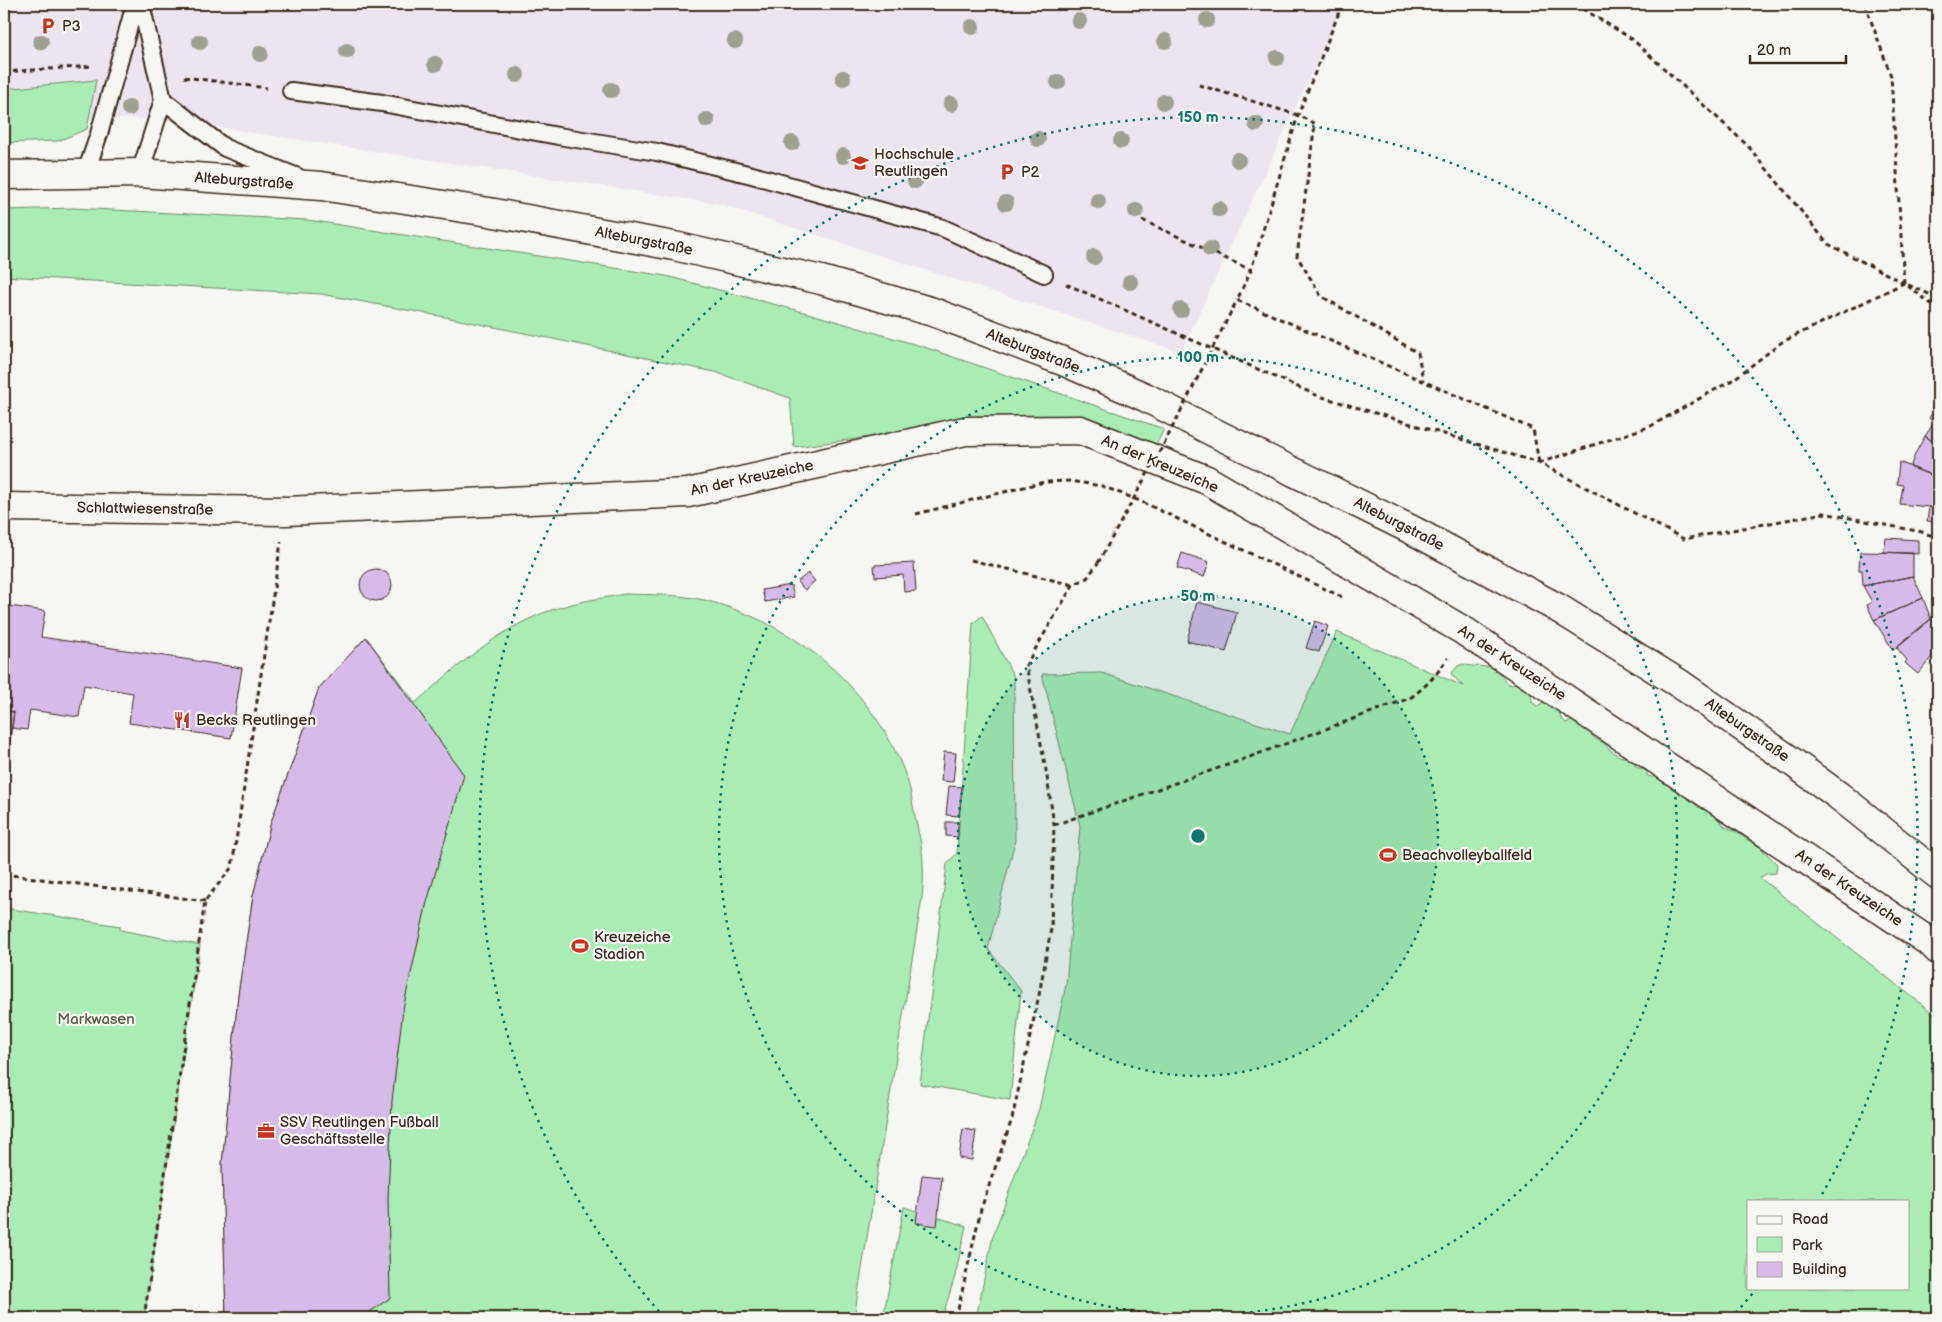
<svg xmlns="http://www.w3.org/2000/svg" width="1942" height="1322" font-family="'Balsamiq Sans',sans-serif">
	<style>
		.built { fill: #ece4ef }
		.green { fill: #a9ecb6; stroke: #728b6a; fill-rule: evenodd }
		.building { fill: #d6bbe9; stroke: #3b2a1e }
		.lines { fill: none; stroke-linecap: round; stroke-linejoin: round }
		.lane-casing { stroke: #3b2a1e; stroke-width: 20 }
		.street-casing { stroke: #3b2a1e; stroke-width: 31 }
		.secondary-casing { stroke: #3b2a1e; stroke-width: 31 }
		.path { stroke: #3b2a1e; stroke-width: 3; stroke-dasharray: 5 4; stroke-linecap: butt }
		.lane { stroke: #f6f6f2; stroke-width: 16 }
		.street { stroke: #f6f6f2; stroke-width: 28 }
		.secondary { stroke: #f6f6f2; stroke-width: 28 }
		.path-bridge { stroke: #3b2a1e; stroke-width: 3; stroke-dasharray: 5 4; stroke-linecap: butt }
		.tree { fill: #9ea092 }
		.ring { fill: none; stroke: #0f766e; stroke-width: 2.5; stroke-dasharray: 2.5 5 }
		.labels { text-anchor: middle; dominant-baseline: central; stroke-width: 4.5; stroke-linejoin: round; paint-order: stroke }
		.poi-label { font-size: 15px; fill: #3b2a1e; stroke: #f6f6f2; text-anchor: start }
		.street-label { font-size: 15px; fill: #3b2a1e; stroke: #f6f6f2 }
		.park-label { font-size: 15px; fill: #565a44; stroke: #f6f6f2 }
		.centre { fill: #0f766e; stroke: #f6f6f2; stroke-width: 2.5 }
		.ring-label { font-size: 15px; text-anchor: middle; font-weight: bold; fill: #0f766e; stroke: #f6f6f2; stroke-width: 4.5; stroke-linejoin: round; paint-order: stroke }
	</style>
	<rect width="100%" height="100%" fill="#f6f6f2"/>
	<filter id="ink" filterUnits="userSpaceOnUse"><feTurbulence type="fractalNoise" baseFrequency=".02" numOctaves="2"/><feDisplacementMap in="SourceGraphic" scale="10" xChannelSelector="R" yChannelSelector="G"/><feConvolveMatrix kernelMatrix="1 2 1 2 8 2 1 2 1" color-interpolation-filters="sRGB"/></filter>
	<g filter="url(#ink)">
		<path class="built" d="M4,4H1344L1181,352L720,204L157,118L4,122Z"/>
		<path class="green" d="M96,80L87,129L58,141L4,143V89Z
			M73,208L308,220L666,276L811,314L924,347L1164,429L1152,453L963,425L794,447L790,398L715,372L450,318L321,294L4,276V210Z
			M625,594C651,595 678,594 704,600C797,623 877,691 908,782C911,791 912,802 914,811C917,828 923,847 923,864C924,875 923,887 922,898L854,1318H226L222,1165L238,995L253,896L271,822L319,688L366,637L415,703C460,664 506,621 565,606C584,600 605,598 625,594Z
			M982,616L1014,677L1015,841L988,949L1021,991L1010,1100L920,1084L947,864L957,853L973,623Z
			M1337,632L1463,686L1451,674L1458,666L1463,664C1474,668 1485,665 1496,668L1506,683L1512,685L1517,682L1531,688L1532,702L1537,706L1549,699L1561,711L1560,717L1566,723C1577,718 1582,722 1591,729V735L1597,740L1603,742L1610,750L1619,756L1633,759L1636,767L1647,771V776L1652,777L1666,775L1698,807L1713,813L1725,827L1737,832L1746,839L1760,847L1777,864L1776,873L1766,874L1760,878L1938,1017V1318H976L993,1236L1039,1109L1066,985L1080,826L1042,674L1102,673L1290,734ZM1748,1201H1908V1288H1748Z
			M4,908L120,926V930L200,945L144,1318H4Z
			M904,1207L966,1226L955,1276L942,1318H883Z"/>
		<path class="building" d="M1938,404V445L1925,436L1934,423L1929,418Z
			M1925,436L1938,445V478L1910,467L1916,452Z
			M1899,462L1938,478V508L1900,504L1903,485L1897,484Z
			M1929,507L1938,508V522L1927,521Z
			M1886,538L1918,540V554L1884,552Z
			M1860,552L1913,553V576L1863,586L1862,570H1859Z
			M1182,553L1209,562L1204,577L1177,568Z
			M914,563L916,591L904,592L903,575L875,577L874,565Z
			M360 585a16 16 0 1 1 32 0a16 16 0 1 1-32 0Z
			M808,573L815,581L805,590L797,582Z
			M1913,576L1923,598L1874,620L1867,605L1872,602L1863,586Z
			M791,585L794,597L765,602L762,590Z
			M1923,598L1931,619L1893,650L1874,620Z
			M1197,602L1237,612L1226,652L1187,641Z
			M9,606L45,611L41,637L242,668L231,738L129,723L133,693L84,685L79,717L30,710L27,730L12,728L14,712L8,711L9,705L4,704V643Z
			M1931,619L1938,625V649L1918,674L1905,663L1907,660L1896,647Z
			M1315,621L1328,626L1319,652L1306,648Z
			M366,637L464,775L427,902L403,1009L392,1101L388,1198L390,1298L361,1318H226L222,1165L238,995L253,896L271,822L319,688Z
			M4,711L14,712L7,760H4Z
			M944,752L956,753L953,782L941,781Z
			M949,786L962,787L959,816L946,815Z
			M946,822H958V837L946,836Z
			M963,1129L976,1131L972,1160L959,1158Z
			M922,1175L942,1177L937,1226L916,1223Z"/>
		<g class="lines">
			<g class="lane-casing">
				<path id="lane" d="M141,4L163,100L225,148L298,177
					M291,91L382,103L558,136L657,152L752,175L943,228L1044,274
					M86,172L99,134L135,4
					M140,173L163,100"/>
			</g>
			<g class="street-casing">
				<path id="street" d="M4,507L286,511L688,493L965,431L1080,430L1207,480L1464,631L1931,943L1938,950"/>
			</g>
			<g class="secondary-casing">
				<path id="secondary" d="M4,175L140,173L321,186L489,212L674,246L821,280L933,312L1065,362L1145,397L1219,435L1414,531L1558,608L1680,684L1787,758L1839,796L1938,875"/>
			</g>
			<path class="path" d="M1339,4L1340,10L1298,115L1251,270L1237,300L1533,429L1539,463
				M1575,4L1632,39L1748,146L1828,244L1904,283L1938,309
				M1865,4L1891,76L1904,283
				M4,72L93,66
				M184,77L267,88
				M1199,85L1298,115L1315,124L1297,256L1321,296L1418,353L1423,380
				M1142,220L1251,270
				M1066,284L1316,395L1539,463L1684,539L1824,513L1922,532L1938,538
				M1539,463L1651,426L1734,379L1782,342L1904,283L1938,298
				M916,514L1044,482L1070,481L1102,486L1140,501L1342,597
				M971,560L1073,585
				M1054,825L1236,762L1410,698C1426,687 1437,674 1448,658
				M4,874L205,901
				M144,1318L205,901L232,867L281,542
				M956,1318L981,1209L1012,1119L1039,995L1051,929L1054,825L1046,770L1026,665L1073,585L1087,578L1098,563"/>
			<use href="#lane" class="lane"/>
			<use href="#street" class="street"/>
			<use href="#secondary" class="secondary"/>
			<path class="path-bridge" d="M1098,563L1165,442L1237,300"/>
		</g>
		<g class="tree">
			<circle cx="1207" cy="20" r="8"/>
			<circle cx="1079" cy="21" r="8"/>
			<circle cx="972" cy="27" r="8"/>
			<circle cx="735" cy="41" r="8"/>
			<circle cx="1165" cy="41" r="8"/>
			<circle cx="41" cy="42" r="8"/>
			<circle cx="200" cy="42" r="8"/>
			<circle cx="347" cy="51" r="8"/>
			<circle cx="260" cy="54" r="8"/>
			<circle cx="1277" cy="58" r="8"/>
			<circle cx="435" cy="64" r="8"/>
			<circle cx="517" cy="75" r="8"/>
			<circle cx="843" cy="78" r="8"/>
			<circle cx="1058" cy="82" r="8"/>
			<circle cx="611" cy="90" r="8"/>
			<circle cx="1164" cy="102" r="8"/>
			<circle cx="951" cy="104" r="8"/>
			<circle cx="129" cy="108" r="8"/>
			<circle cx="707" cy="120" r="8"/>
			<circle cx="1256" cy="124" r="8"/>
			<circle cx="1038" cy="139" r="8"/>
			<circle cx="1121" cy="141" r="8"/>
			<circle cx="792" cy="143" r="8"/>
			<circle cx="843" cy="156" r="8"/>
			<circle cx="1238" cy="160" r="8"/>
			<circle cx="915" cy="181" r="8"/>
			<circle cx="1098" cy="201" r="8"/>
			<circle cx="1006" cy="203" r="8"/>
			<circle cx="1219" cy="209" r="8"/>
			<circle cx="1136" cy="211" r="8"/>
			<circle cx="1210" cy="249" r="8"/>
			<circle cx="1094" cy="257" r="8"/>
			<circle cx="1130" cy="282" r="8"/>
			<circle cx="1181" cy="310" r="8"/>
		</g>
	</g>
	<circle cx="1198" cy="836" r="240" fill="#0f766e" fill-opacity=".12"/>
	<g class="ring">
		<circle cx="1198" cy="836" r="240"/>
		<circle cx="1198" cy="836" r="479"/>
		<path d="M1757 1288A719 719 0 0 1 1732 1317M664 1317A719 719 0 1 1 1821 1196"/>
	</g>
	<defs>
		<g id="parking-bare" transform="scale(1.35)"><path d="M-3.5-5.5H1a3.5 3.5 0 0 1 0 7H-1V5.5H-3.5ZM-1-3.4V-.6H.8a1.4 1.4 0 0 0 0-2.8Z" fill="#c8321e" stroke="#f6f6f2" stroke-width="2.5" paint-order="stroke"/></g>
		<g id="university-bare" transform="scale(1.35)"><path d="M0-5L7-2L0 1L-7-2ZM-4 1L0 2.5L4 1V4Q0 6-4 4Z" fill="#c8321e" stroke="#f6f6f2" stroke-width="2.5" paint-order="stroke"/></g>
		<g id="restaurant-bare" transform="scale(1.35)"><path d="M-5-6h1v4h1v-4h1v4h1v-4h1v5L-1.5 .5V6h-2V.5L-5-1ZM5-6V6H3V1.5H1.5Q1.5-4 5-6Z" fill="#c8321e" stroke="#f6f6f2" stroke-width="2.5" paint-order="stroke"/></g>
		<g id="stadium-bare" transform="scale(1.35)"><path d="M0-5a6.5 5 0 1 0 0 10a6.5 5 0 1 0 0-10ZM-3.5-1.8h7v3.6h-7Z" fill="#c8321e" stroke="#f6f6f2" stroke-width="2.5" paint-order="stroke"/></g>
		<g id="office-bare" transform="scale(1.35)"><path d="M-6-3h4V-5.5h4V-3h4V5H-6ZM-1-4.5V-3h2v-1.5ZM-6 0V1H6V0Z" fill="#c8321e" stroke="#f6f6f2" stroke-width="2.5" paint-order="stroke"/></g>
	</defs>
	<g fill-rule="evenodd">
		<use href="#parking-bare" x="48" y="26"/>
		<use href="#university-bare" x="860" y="163"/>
		<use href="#parking-bare" x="1007" y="172"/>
		<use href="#restaurant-bare" x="182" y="720"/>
		<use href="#stadium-bare" x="1388" y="855"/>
		<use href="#stadium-bare" x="580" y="946"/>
		<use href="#office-bare" x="266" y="1131"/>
	</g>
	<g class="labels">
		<g class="poi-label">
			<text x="62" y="26">P3</text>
			<text x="874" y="154">Hochschule<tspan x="874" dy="17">Reutlingen</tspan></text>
			<text x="1021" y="172">P2</text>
			<text x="196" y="720">Becks Reutlingen</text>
			<text x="1402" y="855">Beachvolleyballfeld</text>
			<text x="594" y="937">Kreuzeiche<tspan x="594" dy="17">Stadion</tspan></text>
			<text x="280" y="1122">SSV Reutlingen Fußball<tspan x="280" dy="17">Geschäftsstelle</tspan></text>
		</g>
		<g class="street-label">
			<text transform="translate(244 181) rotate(4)">Alteburgstraße</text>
			<text transform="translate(644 241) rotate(11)">Alteburgstraße</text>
			<text transform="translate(1033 351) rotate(21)">Alteburgstraße</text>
			<text transform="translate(1160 464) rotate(23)">An der Kreuzeiche</text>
			<text transform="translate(752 478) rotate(-12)">An der Kreuzeiche</text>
			<text transform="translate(145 509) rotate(1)">Schlattwiesenstraße</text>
			<text transform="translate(1399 524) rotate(27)">Alteburgstraße</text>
			<text transform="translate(1512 663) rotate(33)">An der Kreuzeiche</text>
			<text transform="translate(1747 730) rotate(35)">Alteburgstraße</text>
			<text transform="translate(1849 888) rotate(34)">An der Kreuzeiche</text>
		</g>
		<g class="park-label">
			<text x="96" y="1019">Markwasen</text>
		</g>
	</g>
	<circle cx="1198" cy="836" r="8" class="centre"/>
	<g class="ring-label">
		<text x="1198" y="122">150 m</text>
		<text x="1198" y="362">100 m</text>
		<text x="1198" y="601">50 m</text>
	</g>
	<rect width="1942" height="1322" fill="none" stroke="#f6f6f2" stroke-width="20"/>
	<rect x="10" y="10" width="1922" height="1302" fill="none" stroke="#3b2a1e" stroke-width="2" filter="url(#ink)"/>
	<rect x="1747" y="1200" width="162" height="90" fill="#f6f6f2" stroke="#aba49d"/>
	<rect x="1757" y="1216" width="25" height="8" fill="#f6f6f2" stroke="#aba49d"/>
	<text x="1792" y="1224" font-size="15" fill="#3b2a1e">Road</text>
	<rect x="1757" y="1237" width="25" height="15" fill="#a9ecb6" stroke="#aba49d"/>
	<text x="1792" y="1250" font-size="15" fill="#3b2a1e">Park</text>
	<rect x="1757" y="1262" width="25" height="15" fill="#d6bbe9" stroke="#aba49d"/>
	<text x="1792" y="1274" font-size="15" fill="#3b2a1e">Building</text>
	<path d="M1750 55v8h96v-8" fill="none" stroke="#3b2a1e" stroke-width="2.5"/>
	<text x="1757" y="55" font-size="15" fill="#3b2a1e" stroke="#f6f6f2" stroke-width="4" paint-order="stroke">20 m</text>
</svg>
